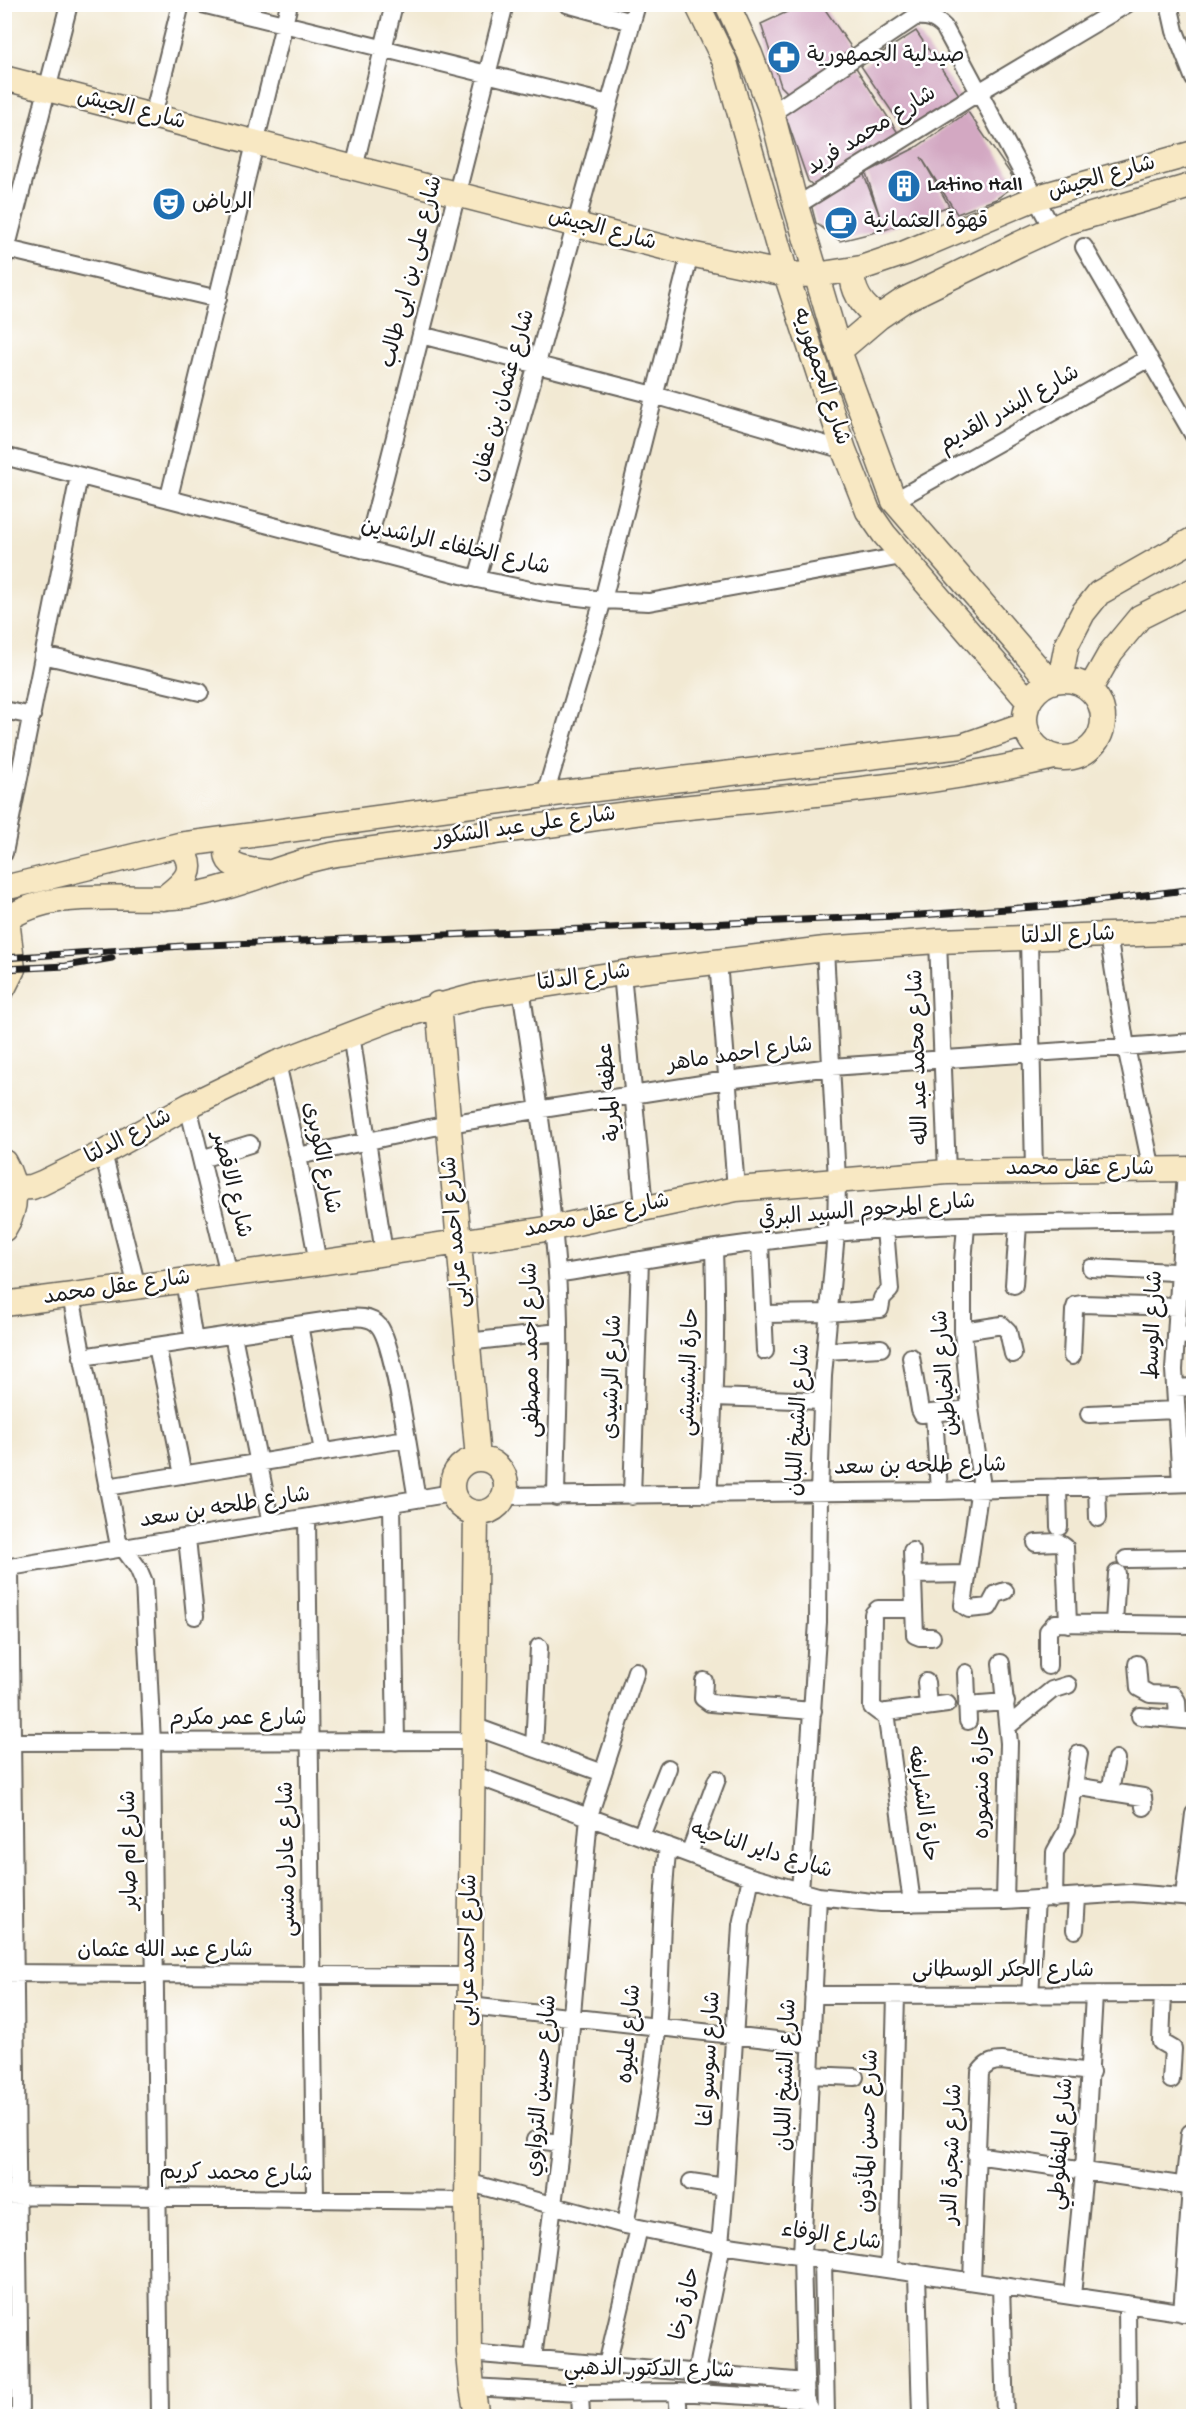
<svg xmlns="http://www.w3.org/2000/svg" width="1198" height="2421" font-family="'Gochi Hand','Playpen Sans Arabic',sans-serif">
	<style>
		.building { fill: #d3a8c2 }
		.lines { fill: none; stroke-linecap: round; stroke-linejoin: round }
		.street-casing { stroke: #67645c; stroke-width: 20 }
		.secondary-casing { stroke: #67645c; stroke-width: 27 }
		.street { stroke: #fff; stroke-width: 16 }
		.secondary { stroke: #f8e8c3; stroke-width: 24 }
		.rail-casing { stroke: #1c1c1c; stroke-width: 7 }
		.rail { stroke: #fff; stroke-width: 4.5; stroke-dasharray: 14; stroke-linecap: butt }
		.labels { text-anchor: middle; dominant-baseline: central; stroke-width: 5; stroke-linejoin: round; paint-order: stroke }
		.poi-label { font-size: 22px; fill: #1c1c1c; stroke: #fff; text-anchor: start }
		.street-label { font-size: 22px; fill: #1c1c1c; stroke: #fff }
	</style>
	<rect width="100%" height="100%" fill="#fff"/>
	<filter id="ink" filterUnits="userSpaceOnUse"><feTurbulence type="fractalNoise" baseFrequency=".0167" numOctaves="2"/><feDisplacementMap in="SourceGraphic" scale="12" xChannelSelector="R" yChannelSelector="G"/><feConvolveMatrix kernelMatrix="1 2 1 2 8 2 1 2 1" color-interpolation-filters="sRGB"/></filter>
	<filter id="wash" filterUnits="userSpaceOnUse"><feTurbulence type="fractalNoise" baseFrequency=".008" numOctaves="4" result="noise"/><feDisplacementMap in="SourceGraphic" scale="24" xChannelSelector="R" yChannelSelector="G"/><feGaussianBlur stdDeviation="1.35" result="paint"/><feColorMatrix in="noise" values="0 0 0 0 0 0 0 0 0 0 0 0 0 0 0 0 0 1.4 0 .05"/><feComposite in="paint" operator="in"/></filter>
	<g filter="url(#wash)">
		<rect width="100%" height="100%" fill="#f2e9d3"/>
		<g id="blocks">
			<path class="building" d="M802,5H822L856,54L792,97L781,86L761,24Z
				M916,31L962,99L907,134L861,66Z
				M855,66L900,136L817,189L808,181L784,111Z
				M968,112L1012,176L1010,189L996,199L957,214L921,157L949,206L884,230L840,241L816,223L811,204L862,170L880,217L866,173L915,148Z"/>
		</g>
	</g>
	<g filter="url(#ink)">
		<use href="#blocks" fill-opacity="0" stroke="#67645c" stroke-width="1.5"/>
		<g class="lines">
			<g class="street-casing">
				<path id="street" d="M202,4L609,104
					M567,4L632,22
					M1169,4L1175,31L1194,79
					M772,113L915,17C928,16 935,18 944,27L1053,230
					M153,116L181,4
					M354,168L394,4
					M796,206L979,92L1127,4
					M1084,247L1194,436
					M7,249L218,299
					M4,258L69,4
					M421,335L654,395L844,450
					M4,456L477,579L545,593L603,600L649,602L902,556
					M169,497L289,4
					M894,501L1149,358
					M366,551L505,4
					M477,579L637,4
					M43,655L200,692
					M4,710L32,716
					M545,795L603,600L690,254
					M4,853L79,476
					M1108,935L1126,1047L1152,1170
					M1029,938L1034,1170
					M938,941L947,1172
					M718,961L736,1189
					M622,973L644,1207
					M521,988C535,1083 550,1178 557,1273C562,1347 557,1422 556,1497
					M351,1034L384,1253
					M277,1063L298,1156L318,1263
					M188,1106L229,1274
					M103,1153L137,1287
					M298,1156L448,1124L727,1080L831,1067L1194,1042
					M201,1159L250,1144
					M966,1226L963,1262V1331L970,1409L981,1480L963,1605L969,1609L989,1607L996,1594L1005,1591
					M760,1243L765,1351
					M1091,1268L1194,1273
					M557,1274C649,1259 743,1242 836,1233C951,1222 1068,1223 1183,1221
					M184,1280L194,1341
					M1014,1285L1018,1224
					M71,1296L118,1541L138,1568L144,1582L152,1743L160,2416
					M764,1314L828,1313L880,1309L882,1298L890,1290L885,1229
					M299,1325L323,1451
					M963,1331L1002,1325L1008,1331L1013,1354
					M1176,1334L1194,1337
					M233,1335L271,1524
					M467,1342L559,1332
					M157,1346L183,1475
					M826,1351L881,1348
					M1072,1356L1074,1311L1076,1305L1082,1304L1177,1307
					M82,1357L344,1318C356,1317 371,1316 379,1326C395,1345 411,1469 417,1499
					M911,1357L920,1410L922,1414L970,1409
					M1175,1388L1194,1387
					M715,1397L822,1401
					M934,1414L939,1491
					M1089,1414L1175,1410
					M1181,1483L1174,1370L1186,1170
					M1097,1486L1098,1518
					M107,1487L406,1439
					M1058,1487L1059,1527
					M708,1495C714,1413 717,1332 714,1250
					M504,1496L939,1491L1194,1483
					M632,1496L640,1260
					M392,1504L396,1742
					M307,1518L315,2199
					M187,1538L195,1616
					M1036,1543L1058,1542L1065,1547L1068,1624
					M912,1551L915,1635L920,1637H932
					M1126,1559L1194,1558
					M10,1567L20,2416
					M4,1568L452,1493
					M912,1575L967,1574
					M913,1609H878L873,1614L872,1707L880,1713L947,1704
					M1114,1623L1117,1573
					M1001,1663L1009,1743L1005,1901
					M1137,1664L1139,1688L1150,1694L1173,1695L1177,1701L1178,1719
					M1048,1666V1631L1055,1623L1194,1625
					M966,1673L968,1721
					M704,1681L703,1698L710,1703L813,1711
					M926,1682L928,1706
					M967,1705L1006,1702
					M886,1712L912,1903
					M1140,1716L1194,1721
					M473,1726L603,1773
					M1008,1726L1052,1690L1068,1685
					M4,1742L472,1741
					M534,1748L539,1647
					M472,1774L751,1877L818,1896L881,1903L1005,1901L1130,1893L1194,1898
					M1074,1786L1143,1797L1144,1807
					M1110,1792L1116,1759
					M641,1836L668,1768
					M689,1854L717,1779
					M800,1892L818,1622L819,1493L823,1376L836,1233L837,1180L825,949
					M1184,1896L1194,1814
					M1054,1899L1055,1852L1067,1830L1079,1754
					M1075,1930L1077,1898
					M5,1973L470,1976
					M1163,1994L1161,2042L1173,2049L1171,2080
					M813,1995L1194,1994
					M1030,1995L1036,1900
					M470,2006L812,2044
					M810,2075L855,2077
					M535,2140L561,2143
					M976,2155L1194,2187
					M467,2182L625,2225L722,2245L1194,2314
					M691,2182L725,2187
					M1184,2186L1190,2133
					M4,2195L467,2201
					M625,2225C637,2160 651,2095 657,2030C662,1968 660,1907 668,1846
					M720,2244L725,2187L741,1925L751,1877
					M823,2259L826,2416
					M889,2269L896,1995
					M917,2273L921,2416
					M972,2281L980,2072C986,2064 991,2061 1002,2061L1091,2072
					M1001,2286L1005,2416
					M1072,2296L1084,2171L1094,1995
					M1127,2304L1128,2416
					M1182,2313L1191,2187
					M469,2353L806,2382
					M533,2358L561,2143L589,1816L636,1671
					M607,2365L639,2228
					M696,2372L722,2245
					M472,2387L580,2393L677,2392L805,2399L810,2408
					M677,2392L679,2416
					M580,2393L581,2416
					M806,2416L802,2256L818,1896"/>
			</g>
			<g class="secondary-casing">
				<path id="secondary" d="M697,4L725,62L786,274L844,450L868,511L884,534L1029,702
					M727,4L750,54L772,113L796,206L839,351L894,501L1050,682
					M4,78L690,254L786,274L816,275L861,268L905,253L1038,197L1194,153
					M852,270C852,291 861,306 879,317
					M839,351L879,317L904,300L1019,244L1067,222L1194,185
					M1025 719a39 39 0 1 1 78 0a39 39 0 1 1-78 0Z
					M1060,680L1067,644L1083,613L1099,593L1194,539
					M1090,689L1111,652L1140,617L1194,590
					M234,839C213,867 246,870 266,872
					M4,888L179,845L545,795L962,746L1025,724
					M164,898C185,882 200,870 179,845
					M4,921C59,882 136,906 198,894C246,885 288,862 337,854C397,845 457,838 518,829C565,823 613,815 661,810C792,796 925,787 1054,757
					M4,987L13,969L7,919
					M438,1004L478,1459
					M4,1162C17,1184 18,1208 4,1229
					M15,1188L32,1187L42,1183L103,1153L188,1106L277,1063L394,1018L479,995L622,973L825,949L938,941L1194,932
					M4,1304L318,1263L553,1228L736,1189L947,1172L1194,1169
					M452 1486a27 27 0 1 1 54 0a27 27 0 1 1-54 0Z
					M476,1514L467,2201L469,2353L472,2387L477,2416"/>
			</g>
			<use href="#street" class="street"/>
			<use href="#secondary" class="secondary"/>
			<g class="rail-casing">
				<path id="rail" d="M4,958L183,946L920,915L1063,905L1194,889
					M4,969L66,966L112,958"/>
			</g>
			<use href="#rail" class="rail"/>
		</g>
	</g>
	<defs>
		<g id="pharmacy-disc" transform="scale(1.725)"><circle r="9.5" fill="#1f6fb2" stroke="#fff"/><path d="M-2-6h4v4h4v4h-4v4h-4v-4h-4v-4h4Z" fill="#fff"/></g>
		<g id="building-disc" transform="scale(1.725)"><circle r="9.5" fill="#1f6fb2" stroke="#fff"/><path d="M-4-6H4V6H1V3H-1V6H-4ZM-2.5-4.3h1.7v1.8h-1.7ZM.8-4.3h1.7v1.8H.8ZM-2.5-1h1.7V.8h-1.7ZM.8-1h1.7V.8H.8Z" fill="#fff"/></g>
		<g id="theatre-disc" transform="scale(1.725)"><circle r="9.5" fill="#1f6fb2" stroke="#fff"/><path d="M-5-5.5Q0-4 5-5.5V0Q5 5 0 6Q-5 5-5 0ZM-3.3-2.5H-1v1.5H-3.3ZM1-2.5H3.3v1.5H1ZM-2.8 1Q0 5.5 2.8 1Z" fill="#fff"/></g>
		<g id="cafe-disc" transform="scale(1.725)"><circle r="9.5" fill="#1f6fb2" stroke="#fff"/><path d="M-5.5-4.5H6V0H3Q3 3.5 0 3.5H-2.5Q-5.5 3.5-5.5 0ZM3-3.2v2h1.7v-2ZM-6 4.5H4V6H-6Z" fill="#fff"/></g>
	</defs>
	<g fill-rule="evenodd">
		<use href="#pharmacy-disc" x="784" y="57"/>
		<use href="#building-disc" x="904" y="186"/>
		<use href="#theatre-disc" x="169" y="204"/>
		<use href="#cafe-disc" x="841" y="223"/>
	</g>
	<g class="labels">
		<g class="poi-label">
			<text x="807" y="57">صيدلية الجمهورية</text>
			<text x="927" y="186">Latino Hall</text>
			<text x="192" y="204">الرياض</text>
			<text x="864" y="223">قهوة العثمانية</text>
		</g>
		<g class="street-label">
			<text transform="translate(131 111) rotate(14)">شارع الجيش</text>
			<text transform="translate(872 132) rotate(-32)">شارع محمد فريد</text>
			<text transform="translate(1102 179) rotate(-16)">شارع الجيش</text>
			<text transform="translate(602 231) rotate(15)">شارع الجيش</text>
			<text transform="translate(413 272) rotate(-76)">شارع على بن ابى طالب</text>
			<text transform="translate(820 377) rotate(72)">شارع الجمهوريه</text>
			<text transform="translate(505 396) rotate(-74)">شارع عثمان بن عفان</text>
			<text transform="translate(1010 410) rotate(-29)">شارع البندر القديم</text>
			<text transform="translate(455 548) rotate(13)">شارع الخلفاء الراشدين</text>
			<text transform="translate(525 828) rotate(-8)">شارع على عبد الشكور</text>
			<text transform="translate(1068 937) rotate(-2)">شارع الدلتا</text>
			<text transform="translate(584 979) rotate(-8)">شارع الدلتا</text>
			<text transform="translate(740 1056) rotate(-8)">شارع احمد ماهر</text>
			<text transform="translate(920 1057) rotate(-92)">شارع محمد عبد الله</text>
			<text transform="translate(611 1092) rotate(-95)">عطفه المرية</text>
			<text transform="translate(129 1138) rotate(-28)">شارع الدلتا</text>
			<text transform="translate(320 1158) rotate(78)">شارع الكوبرى</text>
			<text x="1080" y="1170">شارع عقل محمد</text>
			<text transform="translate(230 1185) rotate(76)">شارع الاقصر</text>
			<text transform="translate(867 1212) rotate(-5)">شارع المرحوم السيد البرقي</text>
			<text transform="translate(597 1217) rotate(-12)">شارع عقل محمد</text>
			<text transform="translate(457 1232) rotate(-95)">شارع احمد عرابى</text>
			<text transform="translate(117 1289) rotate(-8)">شارع عقل محمد</text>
			<text transform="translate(1155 1325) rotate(-88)">شارع الوسط</text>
			<text transform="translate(533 1350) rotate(-91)">شارع احمد مصطفى</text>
			<text transform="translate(691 1372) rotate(-88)">حارة البشبيشى</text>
			<text transform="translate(947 1373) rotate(-95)">شارع الخياطين</text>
			<text transform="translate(614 1377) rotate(-88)">شارع الرشيدى</text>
			<text transform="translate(800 1420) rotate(-87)">شارع الشيخ اللبان</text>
			<text transform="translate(920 1468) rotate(-1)">شارع طلحه بن سعد</text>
			<text transform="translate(225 1509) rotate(-9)">شارع طلحه بن سعد</text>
			<text x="238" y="1720">شارع عمر مكرم</text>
			<text transform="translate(984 1782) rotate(-90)">حارة منصوره</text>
			<text transform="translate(921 1804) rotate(82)">حارة الشرايفه</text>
			<text transform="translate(131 1850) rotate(-91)">شارع ام صابر</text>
			<text transform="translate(761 1852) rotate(17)">شارع داير الناحيه</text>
			<text transform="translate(289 1859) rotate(-91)">شارع عادل منسى</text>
			<text transform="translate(470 1950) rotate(-89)">شارع احمد عرابى</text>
			<text x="165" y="1952">شارع عبد الله عثمان</text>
			<text x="1003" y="1972">شارع الحكر الوسطانى</text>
			<text transform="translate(631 2034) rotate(-85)">شارع عليوه</text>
			<text transform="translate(711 2059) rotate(-87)">شارع سوسو اغا</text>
			<text transform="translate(788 2075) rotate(-88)">شارع الشيخ اللبان</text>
			<text transform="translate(543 2086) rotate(-85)">شارع حسين الترواوي</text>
			<text transform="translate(870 2131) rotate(-88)">شارع حسن المأذون</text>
			<text transform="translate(1063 2144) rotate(-86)">شارع المنفلوطي</text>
			<text transform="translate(954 2154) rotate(-88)">شارع شجرة الدر</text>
			<text transform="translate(236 2175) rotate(1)">شارع محمد كريم</text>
			<text transform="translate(831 2238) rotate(8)">شارع الوفاء</text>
			<text transform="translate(687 2304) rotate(-78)">حارة رخا</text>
			<text transform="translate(649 2371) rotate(1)">شارع الدكتور الذهبي</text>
		</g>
	</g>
	<rect width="1198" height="2421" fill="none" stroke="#fff" stroke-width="24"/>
</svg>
